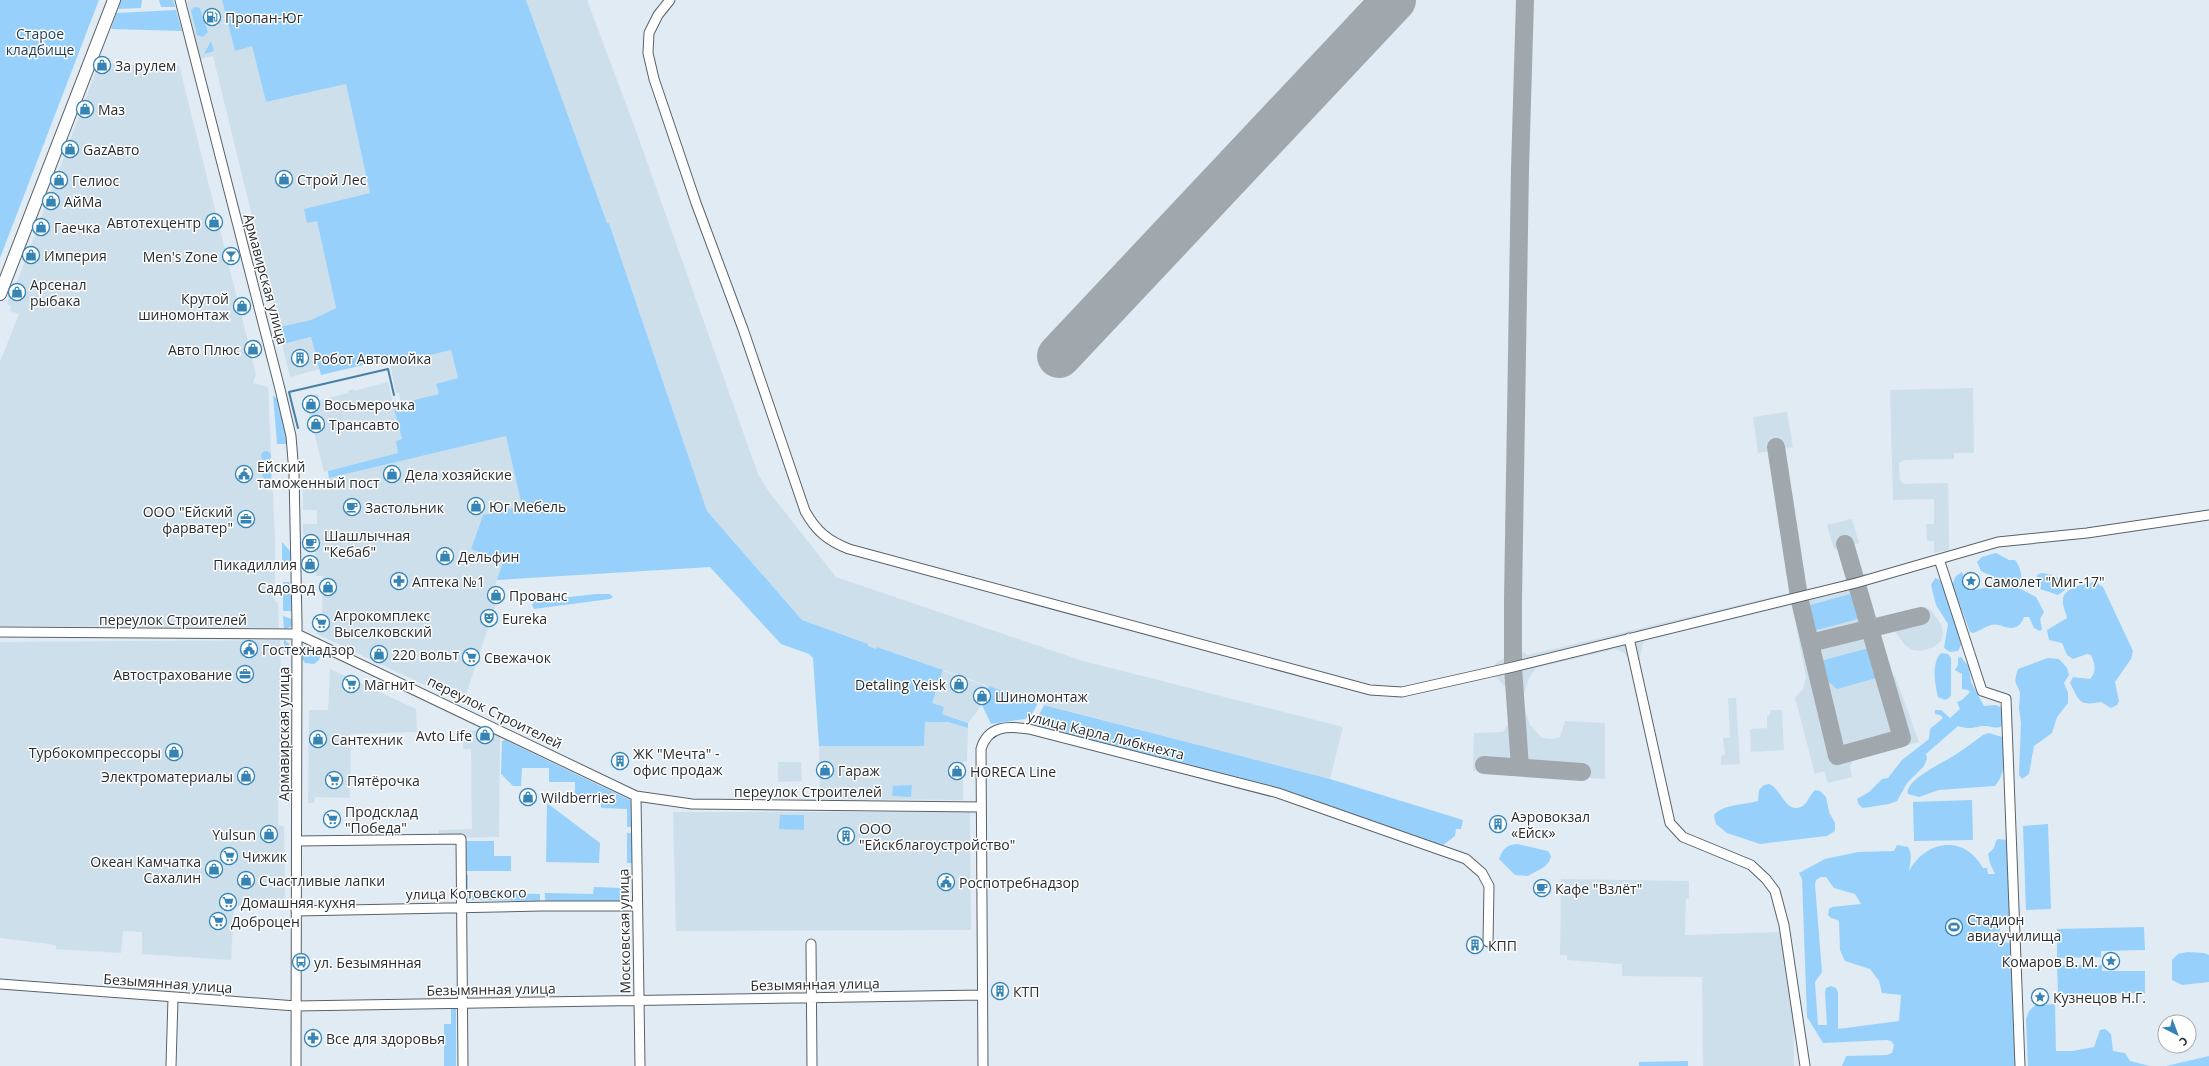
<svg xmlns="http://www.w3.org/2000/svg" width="2209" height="1066" font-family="'Open Sans',sans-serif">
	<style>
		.built { fill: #cedfec }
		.green { fill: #97d1fb; fill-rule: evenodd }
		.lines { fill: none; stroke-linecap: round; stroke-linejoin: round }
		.stream { stroke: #487fa4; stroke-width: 2 }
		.taxiway { stroke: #a0a8ae; stroke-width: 18 }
		.runway { stroke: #a0a8ae; stroke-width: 44 }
		.minor-casing { stroke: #596269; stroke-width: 11 }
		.major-casing { stroke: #596269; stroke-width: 14 }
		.minor { stroke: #fff; stroke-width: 9 }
		.major { stroke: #fff; stroke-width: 12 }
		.labels { text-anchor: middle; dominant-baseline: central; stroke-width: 3; stroke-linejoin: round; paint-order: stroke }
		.poi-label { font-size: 14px; fill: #282c2f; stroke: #fff; text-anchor: start }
		.park-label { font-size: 14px; fill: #1b3c52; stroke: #fff }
		.street-label { font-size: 14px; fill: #282c2f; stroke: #fff }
	</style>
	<rect width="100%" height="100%" fill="#e0ebf3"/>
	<path class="built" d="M191,0H222L235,50L252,46L266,102L346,84L370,193L317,221L336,308L311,320L279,327L213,56L200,59L187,1Z
		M526,0H587L635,128L758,474L769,492L836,577L1083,661L1343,727L1330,779L1038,703L877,647L876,649L802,620L707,511L609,223L607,224Z
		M100,60L107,61V63L169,68L179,65L256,374L253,383L268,387L275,539V601L278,603L279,628L0,626V362L19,314L10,311L11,306L7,304L10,293H13Z
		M311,337L320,369L290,377L282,345Z
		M451,350L458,378L439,394L401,403L399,393H396L390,364Z
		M388,382L402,440L396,441L399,453L324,472L305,397L318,394L319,400L348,393V391L353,389L354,391Z
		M1973,388L1974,453H1954V459L1904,460L1899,463L1900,480L1904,484L1948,483L1949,550L1934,553V541H1927L1926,524H1934V499L1893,500L1890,390Z
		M1787,412L1793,447L1782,449L1804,591L1851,578L1842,548L1834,549L1827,525L1852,519L1859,543L1851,545L1859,575L1866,573L1868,584L1864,590L1873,620L1926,607L1932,611L1942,626L1943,634L1941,641L1934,647L1921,651L1912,650L1905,645L1893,629L1876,633L1888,673L1895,676L1919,742L1854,759L1850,766L1852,777L1828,783L1824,771L1815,774L1795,698L1803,689L1806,678L1792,605L1647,640L1643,643L1639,661L1666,785L1658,786L1630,661L1624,653L1615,649L1536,668L1529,678L1522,700L1530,725L1542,738L1552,739L1560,737L1565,721L1605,723V779L1473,771L1474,733L1503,732L1511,720L1512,701L1507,689L1497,678L1495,664L1507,656L1505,589L1520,588L1521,651L1528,655L1793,592L1771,451L1758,453L1753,417Z
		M506,436L523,506L483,515L471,549L503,561L493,592L499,594L466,695L459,693L456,700L317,634L318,617H322L323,576H316L315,535H303V524H317V510H303V484Z
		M280,640L284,795L278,796V825L284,826L285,903H266V907L234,906L231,960L142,954V932L123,931L121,953L56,949V945L0,938V642Z
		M330,669L416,709L417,732L351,734L350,798L315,797L314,803H308L309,710H328Z
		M943,671L989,687L982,705L968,723L942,714L931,703Z
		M1728,698H1736L1740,764L1721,765V756L1725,755L1723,738L1730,737Z
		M1770,710H1782L1784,750L1751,752L1750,729L1767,728V716L1770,715Z
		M925,722H948L968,728L967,761L963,762V800L820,799L819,746H924Z
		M487,730L500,736L499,837L439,838V830L472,829L471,749H463V731Z
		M778,762H801L802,781L778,782Z
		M673,812H970L971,930L676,931Z
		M1561,879L1689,881V899H1686L1685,935L1780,932L1793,997L1794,1066H1703L1702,977L1622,976V964L1567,960V955H1560Z"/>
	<path class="green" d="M0,0H99L0,258Z
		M121,0H142L141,8L118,9Z
		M159,0H173L175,7H161Z
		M222,0H526L607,223H609L707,511L802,620L868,644V646L876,649L877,647L943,670L932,703L944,707L942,714L968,723V728L948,722H925L924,746H819L813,658L809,654L781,644L710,567L497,580L503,561L471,549L483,515L522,506L506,436L329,478L328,471L398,453L396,441L402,439L393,405L439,394L436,384L458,378L451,350L401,362L398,357L321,375L311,337L284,344L279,327L311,320L336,308L317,221L307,223L304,209L370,193L346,84L266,102L252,46L235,51Z
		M195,7L200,8L208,32L203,37L197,35L191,10Z
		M176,10L182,31L111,29L116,13Z
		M211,41L214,51L204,54Z
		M273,395L279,401L287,444H277Z
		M261 456a5 5 0 1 1 10 0a5 5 0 1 1-10 0Z
		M262.5 475a4.5 4.5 0 1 1 9 0a4.5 4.5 0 1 1-9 0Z
		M282,542L291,552V560L288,565H282Z
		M1996,553L2009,560H2015C2021,567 2023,580 2021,589L2036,597L2044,612L2040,619L2042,629L2040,631L2034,628L2029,617H2024C2023,619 2021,624 2019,625C2010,633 2000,622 1991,625C1985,627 1979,631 1973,633L1970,632L1952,584L1956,576L1962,572L1969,591L1989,587L1994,579L1992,576L1981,571L1977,562L1982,557Z
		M2043,573C2052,575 2066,578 2065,590L2058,595L2040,589L2034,582L2038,574Z
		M1935,578L1938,579L1943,584L1960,637L1961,645L1958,651L1950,652L1944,648L1948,624L1936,605L1931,585Z
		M283,582H289L292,588L293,611H283Z
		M2095,582L2103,587L2133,651L2131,659L2115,682L2119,701L2117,705L2111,708L2101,702C2079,706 2080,702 2070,683L2073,677L2090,679C2097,671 2095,664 2091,655L2087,654L2073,659L2067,655L2062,643L2049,640L2047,630L2067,618C2066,612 2063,608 2063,602C2061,588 2085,583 2095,582Z
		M1854,593L1862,618L1809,632L1805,612L1810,605Z
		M596,594H610L613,597L610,599L534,609L532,605L535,601Z
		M283,616L292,619V626L284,630Z
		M284,639L289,644L291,654H284Z
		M309,644L322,651L319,660L314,664L305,663L302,659L303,651Z
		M1872,647L1880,677L1837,689L1820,674L1817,662Z
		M1941,653L1948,654L1951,658V695L1949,698L1945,700L1938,697C1935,685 1931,663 1941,653Z
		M1961,657L1969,667L1971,682L1984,706L1996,705L2004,709L2002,726C1996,729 1993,727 1987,726C1975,725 1974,731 1958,726L1926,754L1927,759L1924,766L1907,783L1897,801L1889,804L1863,808L1859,805L1857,799L1869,792L1882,779L1888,778L1902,760L1929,739L1930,729L1943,718L1940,715L1935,714V710H1941L1950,718L1960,709L1957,702L1962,700L1970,692L1968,690L1962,689V674L1955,670L1958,665V658Z
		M2048,658L2059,659L2067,668L2069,675L2064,683L2068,693V703L2057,717L2052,733L2034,746L2029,774L2022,779L2019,775L2021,723L2019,708L2020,694C2018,682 2012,686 2018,669Z
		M989,686L1038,703L1032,714L1025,719L991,724L982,705Z
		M1044,705L1330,779L1463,820L1461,829H1456L1455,836L1442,846L1288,791L1043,730L1038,726L1036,721Z
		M1989,733L2002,737C2006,754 2006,773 1995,786L1939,790L1919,797L1908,794C1904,779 1948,761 1958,753C1967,747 1975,741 1983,735Z
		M505,740L632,801V827H627V809L601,808V796L575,795V782H549V768H522L521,786H513L501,774L502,741Z
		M1769,784C1780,788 1782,804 1794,808C1807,809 1807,798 1815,790L1820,791L1826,797L1829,812L1835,823V831L1827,836L1760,844L1727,833L1716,824L1714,815C1723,804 1745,805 1758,801L1759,790L1764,785Z
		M912,785L911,797L892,796L893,786Z
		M1972,800L1973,840L1914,841L1913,802Z
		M547,803L600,843L599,863L546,862Z
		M780,815H804V830L779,829Z
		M2048,824L2051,909L2026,910L2023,826Z
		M627,833H632V863H627Z
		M1998,839L2008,840L2011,918H2000V935H1998V942L2012,943L2016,1066H1842L1846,1056L1887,1055L1892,1053L1894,1045L1891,1041L1887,1040L1823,1043L1807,1017L1802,879L1799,873L1825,859L1858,852L1894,851L1897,845L1908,847C1913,855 1910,862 1909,871C1926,840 1964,834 1983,868H1987L1988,874H1995L1990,863L1988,854L1994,848L1996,841ZM1821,877H1826L1834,888L1855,894L1861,904L1832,907L1829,909L1828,915L1831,918L1838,920L1839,922L1840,950L1845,961L1870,969L1879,981L1882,993L1901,995L1899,1021L1838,1029V992L1836,988L1831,986L1826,988L1825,993L1827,1025H1818L1815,982L1822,972L1815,885L1816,880Z
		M462,841H494V856H511V871H462Z
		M1517,844L1548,851L1551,856C1549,868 1537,870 1528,876L1515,875L1499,859C1503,849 1506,845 1517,844Z
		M463,875H468V893L540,894V901L462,900Z
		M594,887L623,888V901H545V893L593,894Z
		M2144,927L2145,950L2101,951V957L2057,958V929Z
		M2187,952L2204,953L2209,955V982L2182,985L2172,980V960L2178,954Z
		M2057,965H2102V971H2145V993L2058,994Z
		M2055,1004L2056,1051H2073L2094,1047L2100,1030L2105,1029L2111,1034L2113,1051L2125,1053L2130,1061L2150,1066H2166L2209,1056V1066H2028L2026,1019L2029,1011L2035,1005Z
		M451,1009H456V1066H444V1024H451Z
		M1688,1061V1066H1639V1062Z"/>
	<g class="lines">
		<path class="stream" d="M298,428L289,392L388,369L394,395"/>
		<path class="taxiway" d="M1776,447L1799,597L1837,756L1902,738L1845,544
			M1810,643L1921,616
			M1484,765L1582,772
			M1520,767L1513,667V600L1520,169L1525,0"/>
		<path class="runway" d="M1059,356L1394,0"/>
		<g class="minor-casing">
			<path id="minor" d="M180,0L280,389L291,436L294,473L297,622L296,1066
				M670,0L658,15L649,33L648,53L654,79L696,203L743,329L805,511C816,531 828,541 849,549L1370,690L1402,692L1513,667L1856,583L1998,542L2087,533L2209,515
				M1939,559L1982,691L2006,699L2020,1066
				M0,632L297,634L636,796L692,804L981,807
				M1629,638L1670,823L1683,837L1751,865L1766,879L1775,891L1784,925L1805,1066
				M636,796L640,1066
				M297,841L461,839L463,1066
				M296,911L542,906H637
				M811,944L812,1066
				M0,984L296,1006L982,995
				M171,1066L173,998
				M983,1066L981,749C988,725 1009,726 1029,729L1278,793L1466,859L1482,873L1489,886L1488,942"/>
		</g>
		<g class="major-casing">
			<path id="major" d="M0,294L114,0"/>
		</g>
		<use href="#minor" class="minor"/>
		<use href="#major" class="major"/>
	</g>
	<defs>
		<g id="fuel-ring" transform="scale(0.9)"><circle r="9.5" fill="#fff" stroke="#3484b5" stroke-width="1.5"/><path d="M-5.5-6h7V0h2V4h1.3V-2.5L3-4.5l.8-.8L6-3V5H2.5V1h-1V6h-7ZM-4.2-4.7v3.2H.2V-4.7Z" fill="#3484b5"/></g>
		<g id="shop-ring" transform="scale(0.9)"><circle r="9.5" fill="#fff" stroke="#3484b5" stroke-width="1.5"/><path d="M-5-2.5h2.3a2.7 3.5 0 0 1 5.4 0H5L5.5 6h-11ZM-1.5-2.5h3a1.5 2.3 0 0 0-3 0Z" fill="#3484b5"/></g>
		<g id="bar-ring" transform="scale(0.9)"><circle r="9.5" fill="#fff" stroke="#3484b5" stroke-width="1.5"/><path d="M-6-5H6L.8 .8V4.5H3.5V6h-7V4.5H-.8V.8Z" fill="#3484b5"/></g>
		<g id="building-ring" transform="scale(0.9)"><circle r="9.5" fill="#fff" stroke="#3484b5" stroke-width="1.5"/><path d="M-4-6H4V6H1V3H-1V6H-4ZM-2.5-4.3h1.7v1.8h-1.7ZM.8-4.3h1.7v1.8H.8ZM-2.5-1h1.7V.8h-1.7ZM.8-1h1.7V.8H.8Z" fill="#3484b5"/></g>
		<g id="civic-ring" transform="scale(0.9)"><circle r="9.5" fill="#fff" stroke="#3484b5" stroke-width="1.5"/><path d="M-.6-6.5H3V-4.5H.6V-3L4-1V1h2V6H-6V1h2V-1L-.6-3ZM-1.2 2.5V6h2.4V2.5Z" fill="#3484b5"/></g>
		<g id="cafe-ring" transform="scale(0.9)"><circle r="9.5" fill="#fff" stroke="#3484b5" stroke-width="1.5"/><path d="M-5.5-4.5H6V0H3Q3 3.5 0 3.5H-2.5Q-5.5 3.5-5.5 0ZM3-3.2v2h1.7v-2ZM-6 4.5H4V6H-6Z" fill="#3484b5"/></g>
		<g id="office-ring" transform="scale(0.9)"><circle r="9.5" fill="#fff" stroke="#3484b5" stroke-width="1.5"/><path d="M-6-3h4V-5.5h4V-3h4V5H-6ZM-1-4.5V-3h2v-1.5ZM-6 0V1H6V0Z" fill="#3484b5"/></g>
		<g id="pharmacy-ring" transform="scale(0.9)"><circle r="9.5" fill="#fff" stroke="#3484b5" stroke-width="1.5"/><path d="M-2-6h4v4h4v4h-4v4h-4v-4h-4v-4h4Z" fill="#3484b5"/></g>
		<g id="sight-ring" transform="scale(0.9)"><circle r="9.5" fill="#fff" stroke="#3484b5" stroke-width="1.5"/><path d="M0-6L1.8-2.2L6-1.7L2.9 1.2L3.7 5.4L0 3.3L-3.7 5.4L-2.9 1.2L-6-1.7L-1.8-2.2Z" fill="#3484b5"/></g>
		<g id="theatre-ring" transform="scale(0.9)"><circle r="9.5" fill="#fff" stroke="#3484b5" stroke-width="1.5"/><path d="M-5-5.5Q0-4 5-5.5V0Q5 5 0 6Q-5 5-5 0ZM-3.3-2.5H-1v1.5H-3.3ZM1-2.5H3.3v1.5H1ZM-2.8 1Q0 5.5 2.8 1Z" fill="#3484b5"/></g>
		<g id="supermarket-ring" transform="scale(0.9)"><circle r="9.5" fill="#fff" stroke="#3484b5" stroke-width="1.5"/><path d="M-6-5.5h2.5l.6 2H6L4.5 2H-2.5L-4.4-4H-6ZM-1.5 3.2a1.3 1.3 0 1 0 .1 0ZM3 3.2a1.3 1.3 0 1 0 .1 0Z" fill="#3484b5"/></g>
		<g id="stadium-ring" transform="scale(0.9)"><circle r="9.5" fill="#fff" stroke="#3484b5" stroke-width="1.5"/><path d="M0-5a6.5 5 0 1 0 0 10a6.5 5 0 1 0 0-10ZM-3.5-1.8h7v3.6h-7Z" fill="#3484b5"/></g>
		<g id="bus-ring" transform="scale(0.9)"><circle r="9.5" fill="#fff" stroke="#3484b5" stroke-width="1.5"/><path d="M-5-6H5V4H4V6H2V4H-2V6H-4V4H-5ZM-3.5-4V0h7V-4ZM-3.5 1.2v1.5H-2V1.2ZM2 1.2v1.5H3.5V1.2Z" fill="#3484b5"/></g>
	</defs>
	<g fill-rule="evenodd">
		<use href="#fuel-ring" x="212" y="17"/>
		<use href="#shop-ring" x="102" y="65"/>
		<use href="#shop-ring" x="85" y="109"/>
		<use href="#shop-ring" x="70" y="149"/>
		<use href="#shop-ring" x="284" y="179"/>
		<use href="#shop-ring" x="59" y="180"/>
		<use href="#shop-ring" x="51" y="201"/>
		<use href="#shop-ring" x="214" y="222"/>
		<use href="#shop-ring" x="41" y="227"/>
		<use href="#shop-ring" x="31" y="255"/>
		<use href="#bar-ring" x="231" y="256"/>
		<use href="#shop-ring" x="17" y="292"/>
		<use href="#shop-ring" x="242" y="306"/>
		<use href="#shop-ring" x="253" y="349"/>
		<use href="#building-ring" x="300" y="358"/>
		<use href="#shop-ring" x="311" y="404"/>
		<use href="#shop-ring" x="316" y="424"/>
		<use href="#civic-ring" x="244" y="474"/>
		<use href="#shop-ring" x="392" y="474"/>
		<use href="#shop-ring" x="476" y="506"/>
		<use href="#cafe-ring" x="352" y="507"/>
		<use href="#office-ring" x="246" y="519"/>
		<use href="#cafe-ring" x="311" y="543"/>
		<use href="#shop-ring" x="445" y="556"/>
		<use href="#shop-ring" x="310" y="564"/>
		<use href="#pharmacy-ring" x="399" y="581"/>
		<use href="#sight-ring" x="1971" y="581"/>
		<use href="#shop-ring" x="328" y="587"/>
		<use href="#shop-ring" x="496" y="595"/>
		<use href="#theatre-ring" x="489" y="618"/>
		<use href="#supermarket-ring" x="321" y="623"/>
		<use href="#civic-ring" x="249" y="649"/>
		<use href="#shop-ring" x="379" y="654"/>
		<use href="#supermarket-ring" x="471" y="657"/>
		<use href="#office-ring" x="245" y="674"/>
		<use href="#supermarket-ring" x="351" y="684"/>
		<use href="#shop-ring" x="959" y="684"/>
		<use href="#shop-ring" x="982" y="696"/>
		<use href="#shop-ring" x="485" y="735"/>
		<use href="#shop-ring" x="318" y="739"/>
		<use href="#shop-ring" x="174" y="752"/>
		<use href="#building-ring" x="620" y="761"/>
		<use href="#shop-ring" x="825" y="770"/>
		<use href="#shop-ring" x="957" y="771"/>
		<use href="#shop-ring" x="246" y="776"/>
		<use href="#supermarket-ring" x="334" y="780"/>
		<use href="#shop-ring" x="528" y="797"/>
		<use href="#supermarket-ring" x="332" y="819"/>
		<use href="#building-ring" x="1498" y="824"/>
		<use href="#shop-ring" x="269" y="834"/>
		<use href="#building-ring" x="846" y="836"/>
		<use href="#supermarket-ring" x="229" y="856"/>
		<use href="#shop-ring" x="214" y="869"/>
		<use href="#shop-ring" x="246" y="880"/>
		<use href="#civic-ring" x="946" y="882"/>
		<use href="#cafe-ring" x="1542" y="888"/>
		<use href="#supermarket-ring" x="228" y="902"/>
		<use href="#supermarket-ring" x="218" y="921"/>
		<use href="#stadium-ring" x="1954" y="927"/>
		<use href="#building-ring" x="1475" y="945"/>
		<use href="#sight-ring" x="2111" y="961"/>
		<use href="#bus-ring" x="301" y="962"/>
		<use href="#building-ring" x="1000" y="991"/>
		<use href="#sight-ring" x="2040" y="997"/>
		<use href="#pharmacy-ring" x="313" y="1038"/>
	</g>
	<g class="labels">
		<g class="poi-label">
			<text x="225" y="17">Пропан-Юг</text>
			<text x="115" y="65">За рулем</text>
			<text x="98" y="109">Маз</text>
			<text x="83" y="149">GazАвто</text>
			<text x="297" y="179">Строй Лес</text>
			<text x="72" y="180">Гелиос</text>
			<text x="64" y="201">АйМа</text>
			<text x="201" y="222" text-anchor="end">Автотехцентр</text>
			<text x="54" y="227">Гаечка</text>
			<text x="44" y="255">Империя</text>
			<text x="218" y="256" text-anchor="end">Men's Zone</text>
			<text x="30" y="284">Арсенал<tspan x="30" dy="16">рыбака</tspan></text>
			<text x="229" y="298" text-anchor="end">Крутой<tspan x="229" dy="16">шиномонтаж</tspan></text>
			<text x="240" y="349" text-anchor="end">Авто Плюс</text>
			<text x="313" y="358">Робот Автомойка</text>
			<text x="324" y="404">Восьмерочка</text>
			<text x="329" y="424">Трансавто</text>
			<text x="257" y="466">Ейский<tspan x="257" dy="16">таможенный пост</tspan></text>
			<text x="405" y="474">Дела хозяйские</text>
			<text x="489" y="506">Юг Мебель</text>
			<text x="365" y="507">Застольник</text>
			<text x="233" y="511" text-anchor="end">ООО "Ейский<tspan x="233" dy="16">фарватер"</tspan></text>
			<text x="324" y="535">Шашлычная<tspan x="324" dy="16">"Кебаб"</tspan></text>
			<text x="458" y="556">Дельфин</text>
			<text x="297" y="564" text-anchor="end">Пикадиллия</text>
			<text x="412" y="581">Аптека №1</text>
			<text x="1984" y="581">Самолет "Миг-17"</text>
			<text x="315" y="587" text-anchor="end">Садовод</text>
			<text x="509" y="595">Прованс</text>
			<text x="334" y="615">Агрокомплекс<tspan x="334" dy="16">Выселковский</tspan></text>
			<text x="502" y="618">Eureka</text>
			<text x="262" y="649">Гостехнадзор</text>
			<text x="392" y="654">220 вольт</text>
			<text x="484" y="657">Свежачок</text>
			<text x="232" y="674" text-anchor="end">Автострахование</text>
			<text x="364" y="684">Магнит</text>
			<text x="946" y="684" text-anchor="end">Detaling Yeisk</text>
			<text x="995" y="696">Шиномонтаж</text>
			<text x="472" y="735" text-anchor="end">Avto Life</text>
			<text x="331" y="739">Сантехник</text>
			<text x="161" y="752" text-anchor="end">Турбокомпрессоры</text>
			<text x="633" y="753">ЖК "Мечта" -<tspan x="633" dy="16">офис продаж</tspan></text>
			<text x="838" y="770">Гараж</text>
			<text x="970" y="771">HORECA Line</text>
			<text x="233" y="776" text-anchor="end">Электроматериалы</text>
			<text x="347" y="780">Пятёрочка</text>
			<text x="541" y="797">Wildberries</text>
			<text x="345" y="811">Продсклад<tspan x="345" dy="16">"Победа"</tspan></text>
			<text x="1511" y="816">Аэровокзал<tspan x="1511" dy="16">«Ейск»</tspan></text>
			<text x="859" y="828">ООО<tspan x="859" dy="16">"Ейскблагоустройство"</tspan></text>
			<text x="256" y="834" text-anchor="end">Yulsun</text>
			<text x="242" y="856">Чижик</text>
			<text x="201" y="861" text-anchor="end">Океан Камчатка<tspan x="201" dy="16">Сахалин</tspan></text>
			<text x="259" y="880">Счастливые лапки</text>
			<text x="959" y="882">Роспотребнадзор</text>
			<text x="1555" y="888">Кафе "Взлёт"</text>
			<text x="241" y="902">Домашняя кухня</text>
			<text x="1967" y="919">Стадион<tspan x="1967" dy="16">авиаучилища</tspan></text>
			<text x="231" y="921">Доброцен</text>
			<text x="1488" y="945">КПП</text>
			<text x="2098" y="961" text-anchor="end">Комаров В. М.</text>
			<text x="314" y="962">ул. Безымянная</text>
			<text x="1013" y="991">КТП</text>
			<text x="2053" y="997">Кузнецов Н.Г.</text>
			<text x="326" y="1038">Все для здоровья</text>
		</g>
		<g class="park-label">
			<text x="40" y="33">Старое<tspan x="40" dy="16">кладбище</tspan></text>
		</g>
		<g class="street-label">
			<text transform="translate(266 279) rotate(75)">Армавирская улица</text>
			<text x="173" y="619">переулок Строителей</text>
			<text transform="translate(495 712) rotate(26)">переулок Строителей</text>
			<text transform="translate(283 734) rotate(-90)">Армавирская улица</text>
			<text transform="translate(1106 735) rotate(14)">улица Карла Либкнехта</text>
			<text x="808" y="791">переулок Строителей</text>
			<text transform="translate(466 893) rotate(-1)">улица Котовского</text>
			<text transform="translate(624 931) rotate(-91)">Московская улица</text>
			<text transform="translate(168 983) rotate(4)">Безымянная улица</text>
			<text transform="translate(815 984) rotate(-1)">Безымянная улица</text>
			<text transform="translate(491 989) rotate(-1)">Безымянная улица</text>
		</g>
	</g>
	<g transform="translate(2177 1034) rotate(138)"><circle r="19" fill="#ffffff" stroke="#a9abac"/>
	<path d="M0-3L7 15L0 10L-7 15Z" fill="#3484b5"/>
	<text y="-6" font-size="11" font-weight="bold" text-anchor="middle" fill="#282c2f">С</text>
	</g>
</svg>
